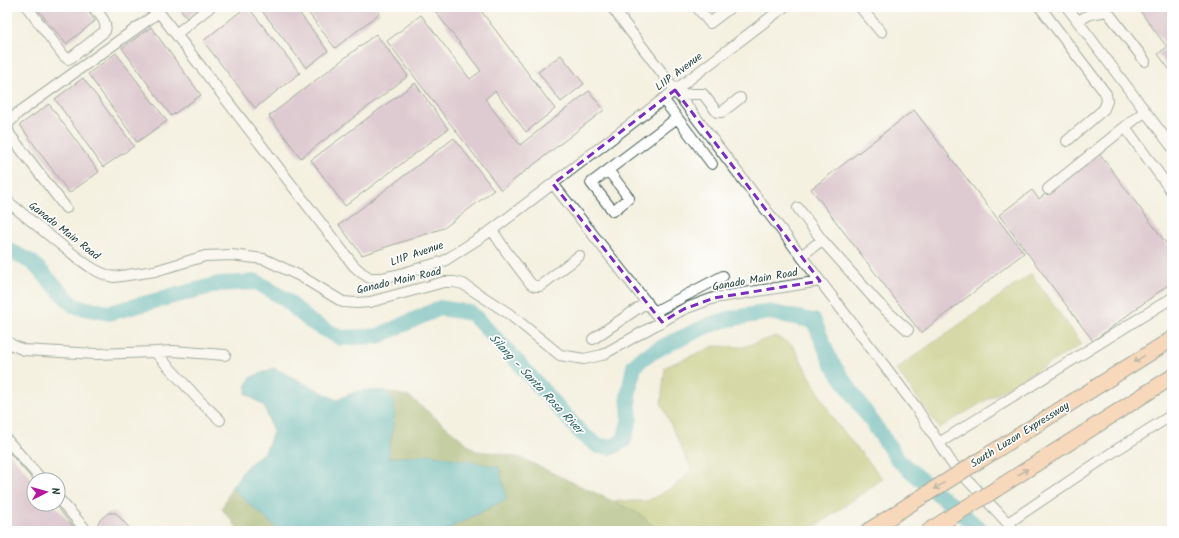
<svg xmlns="http://www.w3.org/2000/svg" width="1179" height="538" font-family="Kalam,sans-serif">
	<style>
		.green { fill: #b1bd5e; stroke: #687d49 }
		.forest { fill: #8ca455; stroke: #567044 }
		.water { fill: #3aacb5; stroke: #2c7474 }
		.lines { fill: none; stroke-linecap: round; stroke-linejoin: round }
		.river { stroke: #3aacb5; stroke-width: 16 }
		.building { fill: #c49ebd }
		.minor-casing { stroke: #3f584e; stroke-width: 12 }
		.highway-casing { stroke: #3f584e; stroke-width: 17 }
		.minor { stroke: #fff; stroke-width: 10 }
		.highway { stroke: #fbbb8d; stroke-width: 15 }
		.highway-bridge-casing { stroke: #3f584e; stroke-width: 17; stroke-linecap: butt }
		.highway-bridge { stroke: #fbbb8d; stroke-width: 15 }
		.oneway { stroke: #82765c }
		.marked { fill: none; stroke: #7b2cbf; stroke-width: 3; stroke-dasharray: 8 5; stroke-linejoin: round }
		.labels { text-anchor: middle; dominant-baseline: central; stroke-width: 3.5; stroke-linejoin: round; paint-order: stroke }
		.street-label { font-size: 11px; fill: #1f3d34; stroke: #fff }
		.water-label { font-size: 12px; font-style: italic; fill: #286461; stroke: #fff }
	</style>
	<rect width="100%" height="100%" fill="#fff"/>
	<filter id="ink" filterUnits="userSpaceOnUse"><feTurbulence type="fractalNoise" baseFrequency=".025" numOctaves="2"/><feDisplacementMap in="SourceGraphic" scale="8" xChannelSelector="R" yChannelSelector="G"/><feConvolveMatrix kernelMatrix="1 2 1 2 8 2 1 2 1" color-interpolation-filters="sRGB"/></filter>
	<filter id="wash" filterUnits="userSpaceOnUse"><feTurbulence type="fractalNoise" baseFrequency=".012" numOctaves="4" result="noise"/><feDisplacementMap in="SourceGraphic" scale="16" xChannelSelector="R" yChannelSelector="G"/><feGaussianBlur stdDeviation="0.9" result="paint"/><feColorMatrix in="noise" values="0 0 0 0 0 0 0 0 0 0 0 0 0 0 0 0 0 1.4 0 .05"/><feComposite in="paint" operator="in"/></filter>
	<g filter="url(#wash)">
		<rect width="100%" height="100%" fill="#f4f1e1"/>
		<path class="green" d="M1031,274L1082,344L939,428L896,369Z
			M776,336L793,346L834,420L883,479L809,531H659L645,519L613,501H647L674,487L691,469L661,403L665,367L714,346L743,347Z"/>
		<path class="forest" d="M386,391L410,397L476,451L497,453L521,458L640,514L659,531H444L507,499L430,454L388,458L395,412L393,399Z
			M231,488L280,531H240L222,509Z"/>
		<path class="water" d="M274,368L337,400C358,389 364,390 386,391L393,399L395,412L388,458L430,454L499,467L507,499L444,531H280L231,488L246,467L266,450L273,432L264,406L246,394V385L251,377Z"/>
		<g class="lines">
			<path class="river" d="M7,249L33,263L74,306L109,313L219,284L257,282L285,299L311,322L341,338L378,336L440,308L471,313L505,348L581,433L598,446L612,447L624,440L630,418L628,396L634,366L644,357L664,346L709,325L729,319L769,312L814,321L831,362L899,461L982,531"/>
		</g>
		<g id="blocks">
			<path class="building" d="M36,7H85L95,21L66,44Z
				M179,7H201L187,18Z
				M246,7H248L300,73L255,108L203,41Z
				M259,7H295L328,51L306,68Z
				M304,7H376L380,13L335,48Z
				M432,7H478L555,109L526,132L495,91L485,99L520,145L589,91L604,110L501,190L387,41L421,15L470,79L481,71Z
				M1129,7H1172V73L1158,54L1167,47L1137,7L1132,11Z
				M151,27L201,95L171,116L122,48Z
				M376,34L408,76L301,158L269,116Z
				M116,53L167,121L137,142L88,74Z
				M561,55L584,84L561,102L538,72Z
				M83,78L134,146L103,167L55,99Z
				M415,83L448,129L345,206L311,160Z
				M49,104L99,172L69,193L20,125Z
				M914,110L1024,253L921,333L811,189Z
				M454,138L494,190L444,228L362,255L339,225Z
				M1099,153L1172,251V282L1093,341L999,215L1032,190L1039,199Z
				M7,450L34,481V504H54L77,531H7Z
				M108,513H116L132,531H102L99,528L98,522Z"/>
		</g>
	</g>
	<g filter="url(#ink)">
		<use href="#blocks" fill-opacity="0" stroke="#3f584e" stroke-width="1"/>
		<g class="lines">
			<g class="minor-casing">
				<path id="minor" d="M27,7L64,56L68,59L72,57L105,31C108,22 99,14 93,7
					M155,7L354,266L362,273L370,278H382L397,275L444,261L492,230L784,7
					M612,7L915,406L951,462L1015,531
					M697,7L710,23L731,7
					M860,7L881,32
					M1040,7L1106,94L1107,101L1104,109L1067,141
					M1067,7L1172,147
					M1078,21L1090,14L1107,11L1145,61
					M176,34L210,7
					M678,95L693,94H703L717,112H722L740,98
					M663,99L712,164
					M1125,127L1172,192
					M608,170L629,198L613,211L591,183L677,118
					M553,184L662,322
					M1048,189L1145,111
					M7,201C28,218 48,235 69,251C83,262 97,274 114,277L155,271L205,256L231,255L264,259L300,276L343,302L356,303L370,302L444,282H454L463,284L508,313L560,355L584,359L602,355L684,309L714,298L820,281
					M66,208L10,135L8,130V124L18,113L159,12
					M798,208L822,240
					M492,230L506,251L531,284L535,286H540L579,256
					M801,256L822,240L878,303L908,330
					M654,312L723,276
					M593,339L647,302
					M7,341L12,345L24,350L96,354L155,352L200,401L220,420
					M155,352L173,351L225,355
					M7,440L42,480
					M939,443L1172,298
					M58,498L87,531
					M1008,523L1113,452L1172,415"/>
			</g>
			<g class="highway-casing">
				<path id="highway" d="M966,469L1172,339
					M990,493L1172,377
					M868,531L912,503
					M929,531L941,523"/>
			</g>
			<use href="#minor" class="minor"/>
			<use href="#highway" class="highway"/>
			<g class="highway-bridge-casing">
				<path id="highway-bridge" d="M912,503L966,469
					M941,523L990,493"/>
			</g>
			<use href="#highway-bridge" class="highway-bridge"/>
		</g>
		<defs><path id="oneway-shaft" d="M-6 0H5M1.5-3L5.5 0L1.5 3" fill="none" stroke-width="1.6" stroke-linecap="round" stroke-linejoin="round"/></defs>
		<g class="oneway">
			<use href="#oneway-shaft" transform="translate(1139 359) rotate(148)"/>
			<use href="#oneway-shaft" transform="translate(1023 472) rotate(-33)"/>
			<use href="#oneway-shaft" transform="translate(939 486) rotate(148)"/>
		</g>
	</g>
	<path d="M0 0H1179V538H0ZM675,90L820,281L714,298L684,309L662,322L553,184Z" fill="#f4f1e1" fill-opacity=".55" fill-rule="evenodd"/>
	<path class="marked" d="M675,90L820,281L714,298L684,309L662,322L553,184Z"/>
	<g class="labels">
		<g class="street-label">
			<text transform="translate(679 72) rotate(-37)">LIIP Avenue</text>
			<text transform="translate(64 231) rotate(38)">Ganado Main Road</text>
			<text transform="translate(417 254) rotate(-19)">LIIP Avenue</text>
			<text transform="translate(755 280) rotate(-10)">Ganado Main Road</text>
			<text transform="translate(399 281) rotate(-13)">Ganado Main Road</text>
			<text transform="translate(1020 435) rotate(-32)">South Luzon Expressway</text>
		</g>
		<g class="water-label">
			<text transform="translate(536 384) rotate(47)">Silang - Santa Rosa River</text>
		</g>
	</g>
	<rect width="1179" height="538" fill="none" stroke="#fff" stroke-width="24"/>
	<g transform="translate(46 492) rotate(84)"><circle r="19" fill="#ffffff" stroke="#a5b1ae"/>
	<path d="M0-3L7 15L0 10L-7 15Z" fill="#b5179e"/>
	<text y="-6" font-size="11" font-weight="bold" text-anchor="middle" fill="#1f3d34">N</text>
	</g>
</svg>
